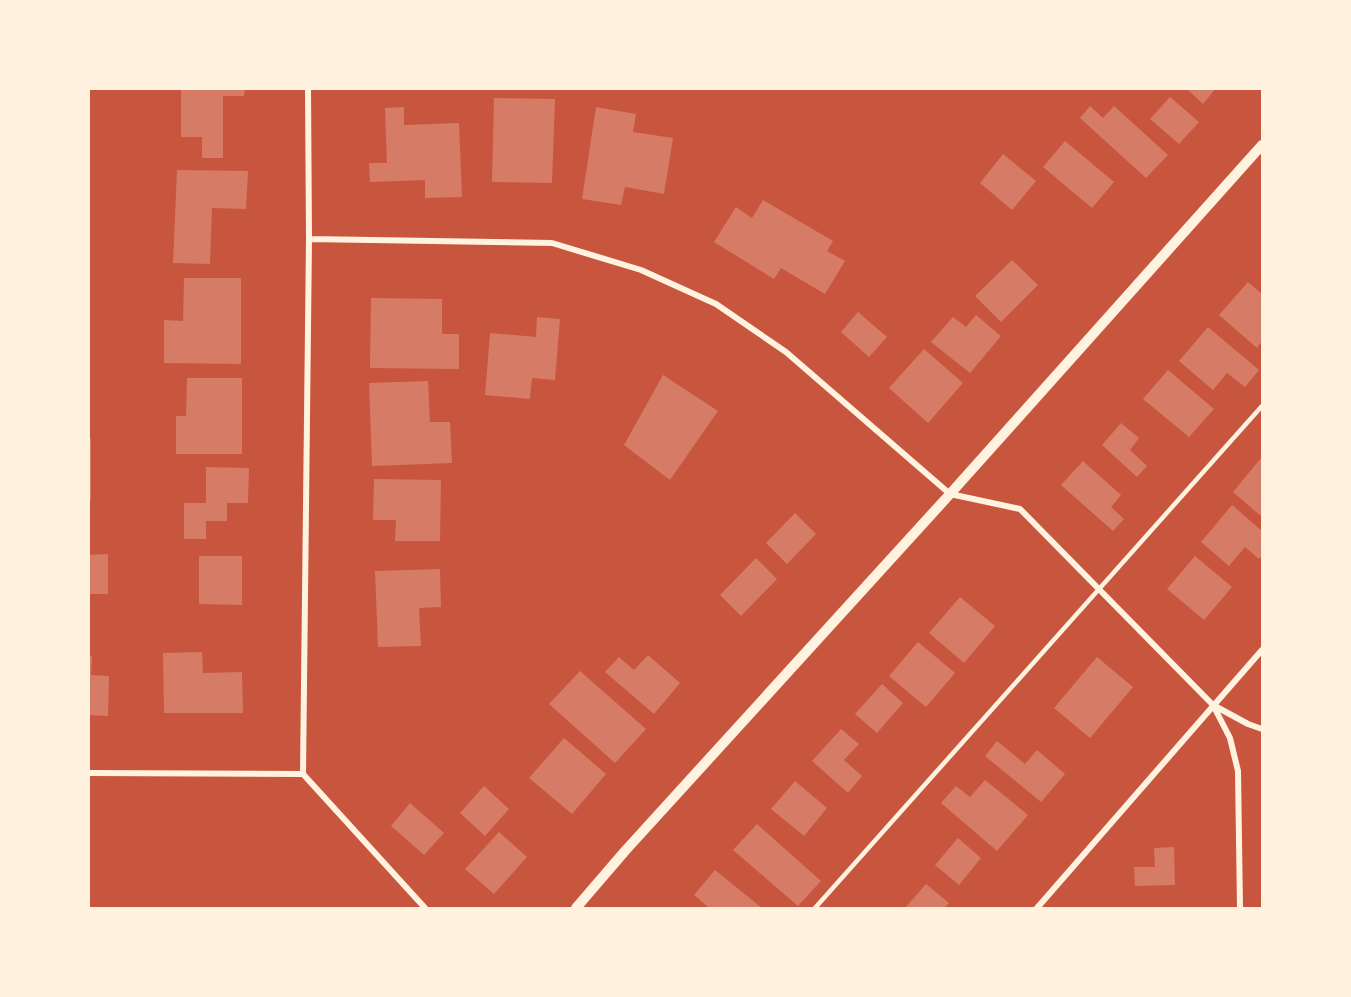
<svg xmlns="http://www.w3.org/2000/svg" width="1351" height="997" font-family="'Work Sans',sans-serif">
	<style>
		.building { fill: #d67c66 }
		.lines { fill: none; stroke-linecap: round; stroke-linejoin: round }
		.service { stroke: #fff3e0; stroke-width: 4.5 }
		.minor { stroke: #fff3e0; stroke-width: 6 }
		.tertiary { stroke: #fff3e0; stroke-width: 10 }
	</style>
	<rect width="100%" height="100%" fill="#c8553d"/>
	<path class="building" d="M181,88H245L244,96H223V158H202V137H181Z
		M1186,88H1216L1203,104Z
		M1170,97L1199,122L1179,144L1150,119Z
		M494,98L555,99L552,183L492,182Z
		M1090,106L1103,118L1114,106L1168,155L1146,178L1080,118Z
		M404,107V125L459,123L462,197L425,198V180L370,182L369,163H387L385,108Z
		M596,107L636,114L633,132L673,138L664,194L625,187L621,205L582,199Z
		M1065,141L1114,182L1092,208L1043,167Z
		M1003,154L1036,181L1012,210L980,183Z
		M177,170L248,171L246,209L212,208L210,264L173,263Z
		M763,200L833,241L827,251L845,261L825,294L781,268L774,279L714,242L736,207L752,218Z
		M1012,260L1038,285L1001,322L975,296Z
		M184,278H241V364L164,363V320L183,321Z
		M1248,282L1262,294V341L1257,348L1219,315Z
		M371,298L442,299V334H459V369L370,368Z
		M858,312L887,337L869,357L841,332Z
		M976,315L1001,336L970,373L931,342L953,317L966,327Z
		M537,317L560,319L555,380L532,378L530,399L485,395L490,333L536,337Z
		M1208,327L1259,370L1245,387L1227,373L1213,390L1179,361Z
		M924,349L963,383L928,423L889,388Z
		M1168,370L1214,409L1189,437L1143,399Z
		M663,375L718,411L670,480L624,445Z
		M187,378H242V454H176V416H186Z
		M428,381L430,422H450L452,463L372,466L369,383Z
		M1121,423L1139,438L1130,450L1147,466L1137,477L1102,445Z
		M88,438H91V500H88Z
		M1262,457V517L1233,492Z
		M1083,461L1121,495L1111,507L1124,519L1113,531L1061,485Z
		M206,467L249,468L248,503H227V521H206V539H184V503H206Z
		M374,479L441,480L440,541H395L396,520H373Z
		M1232,505L1262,531V555L1259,559L1245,547L1229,566L1201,542Z
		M795,513L816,534L787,564L766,543Z
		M108,554V594H88V555Z
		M199,556H242V605L199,604Z
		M1195,556L1232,587L1204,620L1167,589Z
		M756,558L777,579L741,616L720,595Z
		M440,569L441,607L419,608L421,646L378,647L375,571Z
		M960,597L995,626L964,663L929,633Z
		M918,642L955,673L926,707L889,676Z
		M202,652L203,673L242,672L243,713H164L163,653Z
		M88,655L92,656L91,675L109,676L108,716L88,715Z
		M648,655L680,683L654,714L605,672L619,657L634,670Z
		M1097,657L1133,687L1090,738L1054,708Z
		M580,671L646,729L615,763L549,704Z
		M882,684L903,703L877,733L855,714Z
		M841,729L859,744L844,760L862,776L848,793L812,761Z
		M564,738L606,774L572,814L529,778Z
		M997,741L1025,764L1037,750L1065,774L1041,802L985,756Z
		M985,780L1028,815L997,851L941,803L956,786L970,797Z
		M795,781L827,808L804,836L771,809Z
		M484,786L509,809L485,836L460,813Z
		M410,803L444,833L424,855L391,826Z
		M757,824L821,881L798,906L733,850Z
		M499,832L527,857L494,894L465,869Z
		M958,838L981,858L959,885L935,865Z
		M1174,847L1175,885L1135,886L1134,867H1155L1154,848Z
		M715,870L762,908H709L694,895Z
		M926,884L949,903L944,908H905Z"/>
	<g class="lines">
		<path class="service" d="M815,908L1262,406"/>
		<path class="minor" d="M309,239L552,243L641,270L716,304L786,352L950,494L1020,509L1213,705L1248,724L1262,729
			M1213,705L1230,738L1238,771L1240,908
			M88,773L303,774L425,908
			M303,774L309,239L308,88
			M1037,908L1262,650"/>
		<path class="tertiary" d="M576,908L625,851L950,494L1262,145"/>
	</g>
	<rect width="1351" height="997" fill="none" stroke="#fff3e0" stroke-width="180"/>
</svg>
